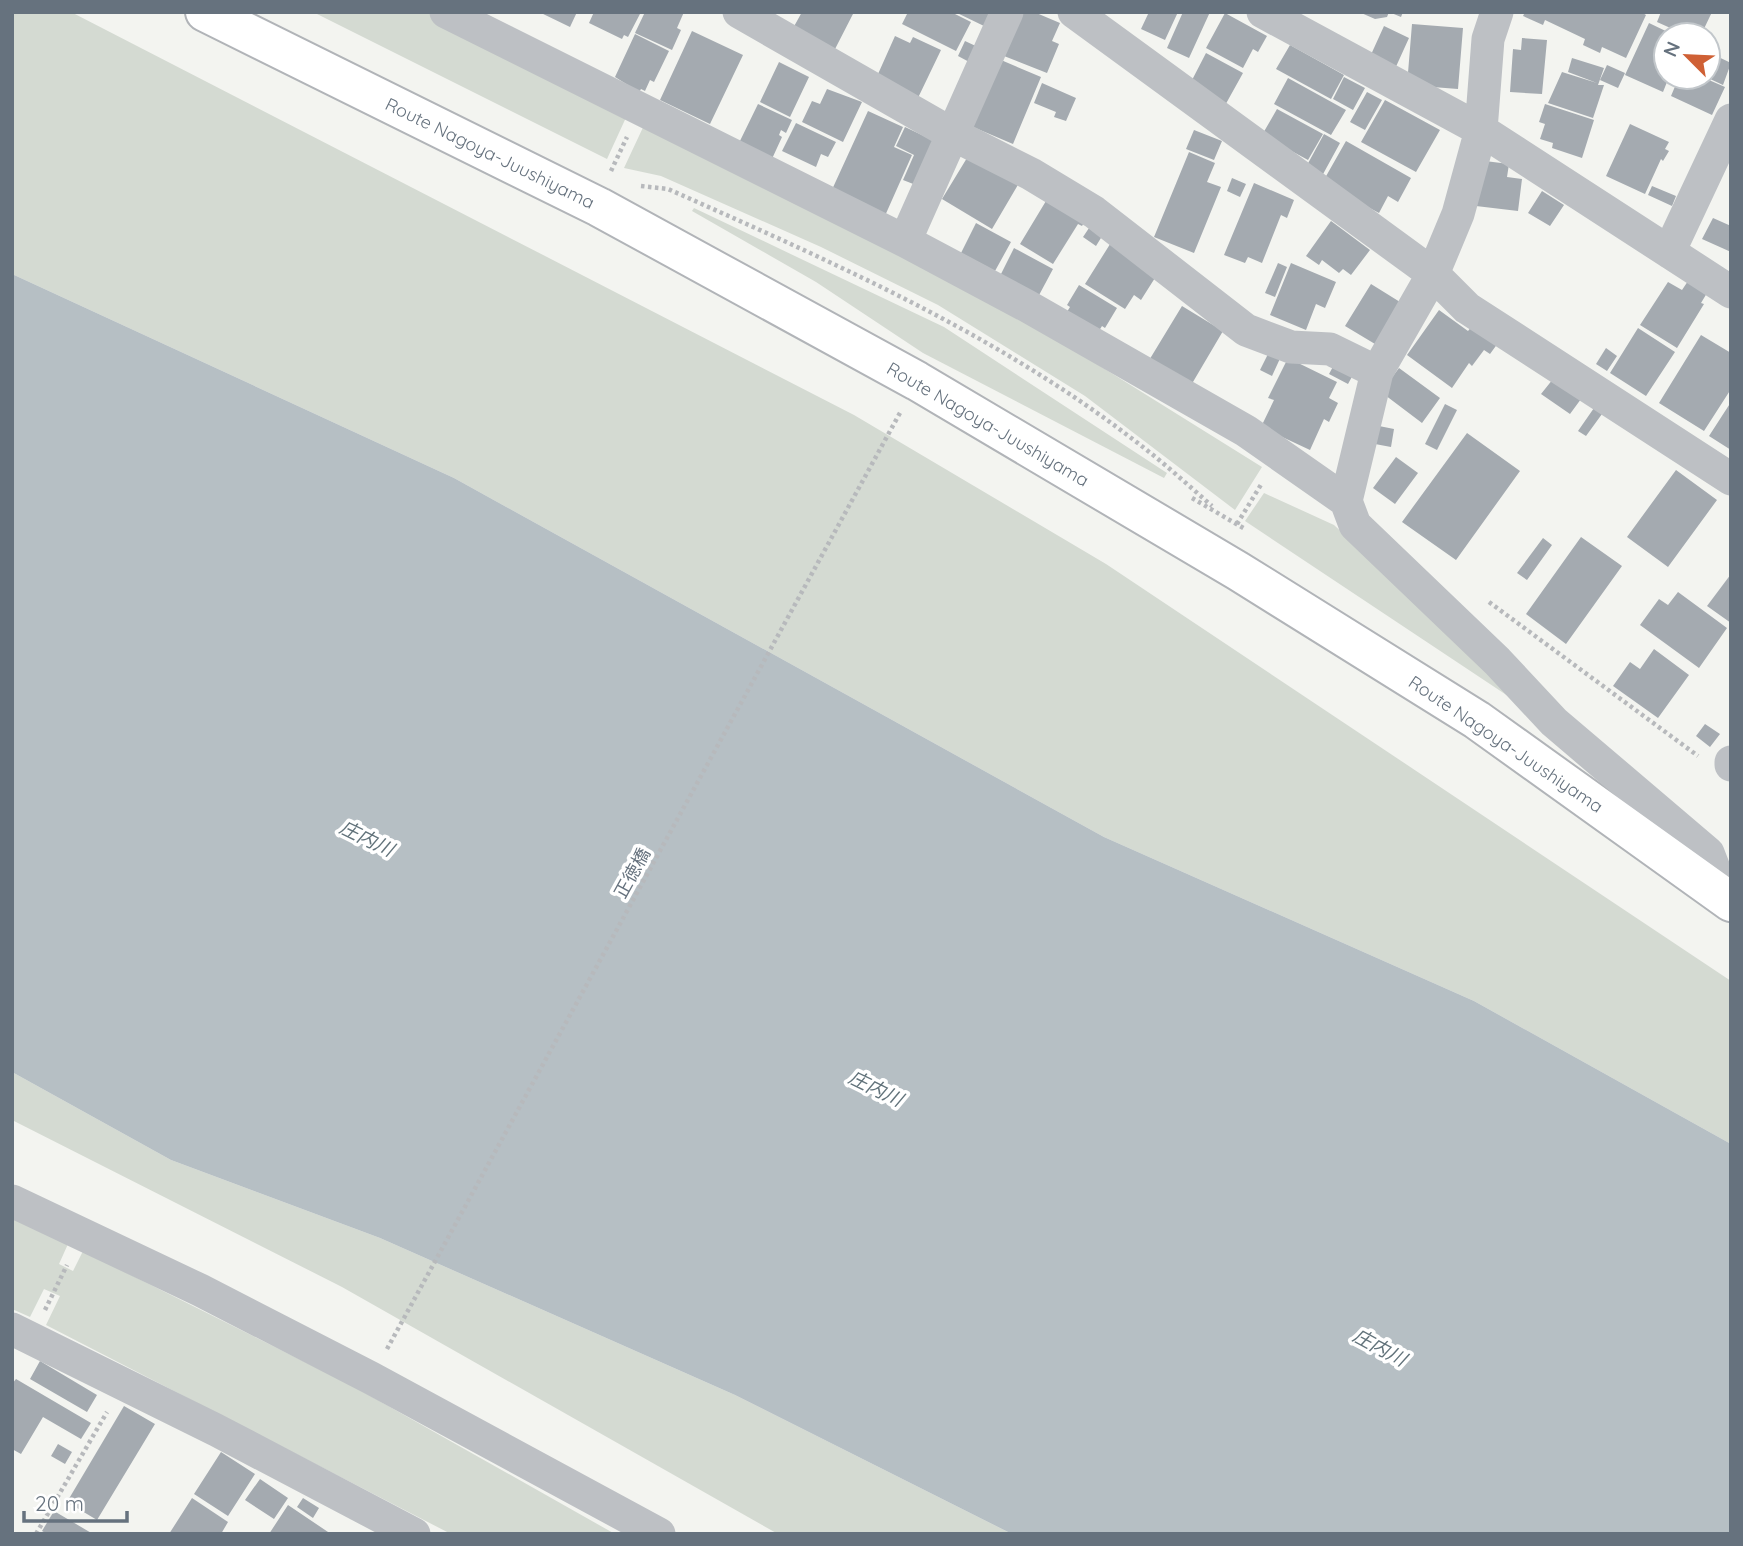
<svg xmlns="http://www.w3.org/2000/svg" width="1743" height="1546" font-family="Quicksand,'Noto Sans JP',sans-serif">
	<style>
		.green { fill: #d4dad2 }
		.water { fill: #b6bfc4 }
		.building { fill: #a4aab0 }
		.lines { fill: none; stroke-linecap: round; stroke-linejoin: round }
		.primary-casing { stroke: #b1b4b8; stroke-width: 42 }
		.path { stroke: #b7b9bc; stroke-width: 4.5; stroke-dasharray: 3.5 3.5; stroke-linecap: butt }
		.minor { stroke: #bdc0c4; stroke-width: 33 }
		.primary { stroke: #fff; stroke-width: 38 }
		.labels { text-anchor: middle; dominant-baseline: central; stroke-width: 7; stroke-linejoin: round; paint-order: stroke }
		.street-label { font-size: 18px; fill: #66727e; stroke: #fff }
		.water-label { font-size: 19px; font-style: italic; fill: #62737b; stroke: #fff }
	</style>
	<rect width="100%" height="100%" fill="#f3f4f0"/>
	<path class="green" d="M12,12H71L854,415L1106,564L1731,981V1144L1474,1001L1104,837L454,478L12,274Z
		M313,12H432L629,111L607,159Z
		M646,121L1023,318L1262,467L1235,510L1085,396L938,305L821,247L661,176L624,168Z
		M694,208L944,327L1167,473L1164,478L923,353L816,282L692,211Z
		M1264,493L1334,525L1533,708L1529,710L1245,521Z
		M12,1072L171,1160L380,1238L735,1395L1012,1534H778L342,1287L12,1120Z
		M12,1217L68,1244L59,1264L73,1271L83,1251L351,1385L615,1534H451L46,1325L60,1296L44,1289L30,1317L12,1309Z"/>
	<path class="water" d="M12,274L454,478L1104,837L1474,1001L1731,1144V1534H1012L735,1395L380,1238L171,1160L12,1072Z"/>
	<path class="building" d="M539,12H577L570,27Z
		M594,12H641L628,37L624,35L622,39L589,23Z
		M645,12H684L677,28L681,30L672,50L635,33Z
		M802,12H854L834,51L792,30Z
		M908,12H951L971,22L956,51L902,24Z
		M955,12H990L984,26Z
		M1023,12H1034L1060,23L1052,41L1059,44L1047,73L1004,56Z
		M1149,12H1178L1165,40L1141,29Z
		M1183,12H1210L1189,58L1167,48Z
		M1359,12H1403L1401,17L1389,12L1387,17L1375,19Z
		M1525,12H1641L1646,15L1626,58L1602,47L1600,53L1583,45L1585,39L1545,20L1543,25L1523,16Z
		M1661,12H1712L1701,35H1686L1657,22Z
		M1225,13L1267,36L1258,52L1253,49L1243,68L1206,48Z
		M1649,23L1674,35H1666V77H1669L1663,92L1625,75Z
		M1412,24L1463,28L1458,89L1407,85Z
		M1384,26L1409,38L1394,71L1369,59Z
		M692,31L743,55L710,124L660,100Z
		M635,34L669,51L654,82L650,80L645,91L641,89L639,92L615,77Z
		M895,36L910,43L913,37L941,50L916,102L874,83Z
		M1522,38L1547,40L1542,94L1510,92L1513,49L1521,50Z
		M965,41L980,48L973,64L958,56Z
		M1290,45L1344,75L1331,99L1276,69Z
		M1708,52L1731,63L1723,85L1708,78Z
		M1206,53L1243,73L1223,109L1191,82Z
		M1572,58L1604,68L1598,85H1604L1593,118L1548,103L1562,72L1597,83L1568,72Z
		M1001,60L1041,77L1013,144L973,127Z
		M779,62L809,77L790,117L760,102Z
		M1607,65L1625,73L1618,88L1600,80Z
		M1344,77L1365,88L1353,110L1333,99Z
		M1679,77H1702L1725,87L1712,115L1671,96Z
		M1288,78L1346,110L1331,135L1274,104Z
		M1042,83L1076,98L1066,121L1054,117L1056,112L1034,103Z
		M827,89L862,102L843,142L802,122L812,101L820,104Z
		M1367,92L1382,100L1365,130L1350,122Z
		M1385,100L1440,130L1416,172L1361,142Z
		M758,104L792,120L786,133L781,130L779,135L782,137L771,161L738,145Z
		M1545,104L1594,120L1582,158L1552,148L1553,143L1540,139L1545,124L1539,122Z
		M1277,109L1323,134L1308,160L1262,135Z
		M868,111L903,127L894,147L912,155L884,218L830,194Z
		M796,123L836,142L828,157L821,154L816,167L782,151Z
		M1630,124L1669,142L1665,149L1669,151L1663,161L1661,159L1645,194L1606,176Z
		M905,127L941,144L921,187L903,180L914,155L896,146Z
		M1194,130L1222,141L1214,160L1186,149Z
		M1324,134L1340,143L1322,176L1306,167Z
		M1346,141L1411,178L1398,202L1388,196L1379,213L1334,189L1325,178Z
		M1189,152L1215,163L1207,182L1221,187L1194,253L1154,237Z
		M970,153L1019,183L992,229L942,199Z
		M1485,161L1509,164L1507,177L1522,179L1518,211L1476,206Z
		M1232,178L1246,184L1240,197L1227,191Z
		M1254,183L1294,200L1287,218L1281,215L1262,263L1248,257L1245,263L1224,255Z
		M1652,186L1676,196L1672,206L1648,195Z
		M1542,191L1564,205L1550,226L1528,213Z
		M1049,196L1086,219L1082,226L1078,224L1053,264L1020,244Z
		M1713,218L1731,226V252L1702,239Z
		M1331,221L1370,250L1351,275L1343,269L1339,273L1322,260L1319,265L1306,256Z
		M976,223L1011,242L995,271L961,253Z
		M1091,225L1104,233L1096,246L1083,237Z
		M1112,241L1160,270L1141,300L1134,295L1125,309L1085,284Z
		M1014,248L1053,269L1038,297L999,278Z
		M1278,263L1287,267L1275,297L1265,293Z
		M1291,263L1336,282L1325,308L1316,304L1306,330L1270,315Z
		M1688,281L1707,293L1701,303L1704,304L1677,348L1640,325L1668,282L1682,290Z
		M1371,284L1400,302L1375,344L1345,326Z
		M1079,285L1117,308L1105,328L1102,326L1097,334L1065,315L1070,307L1067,305Z
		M1182,306L1223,331L1190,387L1148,362Z
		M1439,310L1468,331L1473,325L1498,343L1490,354L1484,350L1472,366L1469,363L1452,388L1407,355Z
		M1638,328L1675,352L1646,396L1610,373Z
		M1701,335L1731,353V389L1704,431L1659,403Z
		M1272,346L1283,352L1272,376L1260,370Z
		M1606,348L1617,356L1607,371L1596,364Z
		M1288,358L1337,382L1329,398L1338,403L1329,422L1324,419L1310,450L1261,427L1274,400L1268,398Z
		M1335,363L1354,373L1348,384L1329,374Z
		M1399,368L1440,398L1422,423L1381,392Z
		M1553,379L1581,399L1570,414L1541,394Z
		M1731,402V450L1709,436Z
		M1445,404L1457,410L1437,450L1425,444Z
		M1594,408L1602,414L1586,436L1578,431Z
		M1379,426L1394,429L1391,447L1375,444Z
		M1467,433L1520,471L1456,560L1402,522Z
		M1396,457L1418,473L1395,504L1373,488Z
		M1676,470L1717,500L1668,567L1627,537Z
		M1581,537L1622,566L1566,644L1526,614Z
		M1543,538L1552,545L1527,580L1517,573Z
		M1731,574V623L1707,606Z
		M1678,592L1727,628L1699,668L1640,625L1659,599L1668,605Z
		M1654,649L1689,675L1658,718L1613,686L1630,662L1640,669Z
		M1705,724L1720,734L1710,747L1696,736Z
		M40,1361L97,1395L87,1412L30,1379Z
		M16,1379L91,1423L81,1439L43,1417L21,1454L12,1449V1384Z
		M124,1406L155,1424L97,1520L67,1502Z
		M58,1444L72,1452L65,1464L51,1456Z
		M221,1452L255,1474L228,1516L194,1494Z
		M260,1479L288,1498L274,1519L245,1500Z
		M192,1498L228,1522L221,1534H169Z
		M303,1498L319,1508L313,1518L297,1507Z
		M288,1505L331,1534H269Z
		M54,1511L93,1534H47L42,1531Z"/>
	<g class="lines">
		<g class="primary-casing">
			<path id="primary" d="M205,12L599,207L917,381L1238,571L1477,720L1731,902"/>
		</g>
		<path class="path" d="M611,171L627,137
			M641,186L668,189C830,261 998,334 1139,444C1164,463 1188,485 1212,506
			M1192,498L1245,529
			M1237,524L1262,483
			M1489,602L1698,756
			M45,1310L67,1265
			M387,1349L901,411
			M36,1534L107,1412"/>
		<path class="minor" d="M446,12L905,241L1027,306L1246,431L1346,501
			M739,12L954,135L1031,174L1094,212L1246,330L1291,347L1330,349L1377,372
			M1074,12L1433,274L1467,308L1731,479
			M1263,12L1481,130L1731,292
			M1497,12L1488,39L1481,130L1458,214L1433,274L1377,372L1346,501L1355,525L1497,661L1554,722L1708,853L1725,897
			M905,241L1007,12
			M1669,252L1731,120
			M1731,762V765
			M12,1201L200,1290L371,1378L659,1534
			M12,1329L216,1430L414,1534"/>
		<use href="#primary" class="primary"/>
	</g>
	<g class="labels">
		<g class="street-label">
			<text transform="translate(490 153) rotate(26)">Route Nagoya-Juushiyama</text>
			<text transform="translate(988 424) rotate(30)">Route Nagoya-Juushiyama</text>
			<text transform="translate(1506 744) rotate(34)">Route Nagoya-Juushiyama</text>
			<text transform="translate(632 873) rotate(-61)">正徳橋</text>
		</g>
		<g class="water-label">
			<text transform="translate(367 838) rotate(26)">庄内川</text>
			<text transform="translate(876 1088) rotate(26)">庄内川</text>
			<text transform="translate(1380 1347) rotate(28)">庄内川</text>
		</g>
	</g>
	<rect width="1743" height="1546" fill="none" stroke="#66727e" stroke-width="28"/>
	<g transform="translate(1687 56) rotate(294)"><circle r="33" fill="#ffffff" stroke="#c2c7cb" stroke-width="2"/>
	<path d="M0-5L12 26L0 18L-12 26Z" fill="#cf6035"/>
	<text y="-10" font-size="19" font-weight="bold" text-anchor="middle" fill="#66727e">N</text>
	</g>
	<path d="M24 1511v10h103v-10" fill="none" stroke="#66727e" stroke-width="3.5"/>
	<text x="35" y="1511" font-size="21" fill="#66727e" stroke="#ffffff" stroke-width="5" paint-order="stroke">20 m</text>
</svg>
